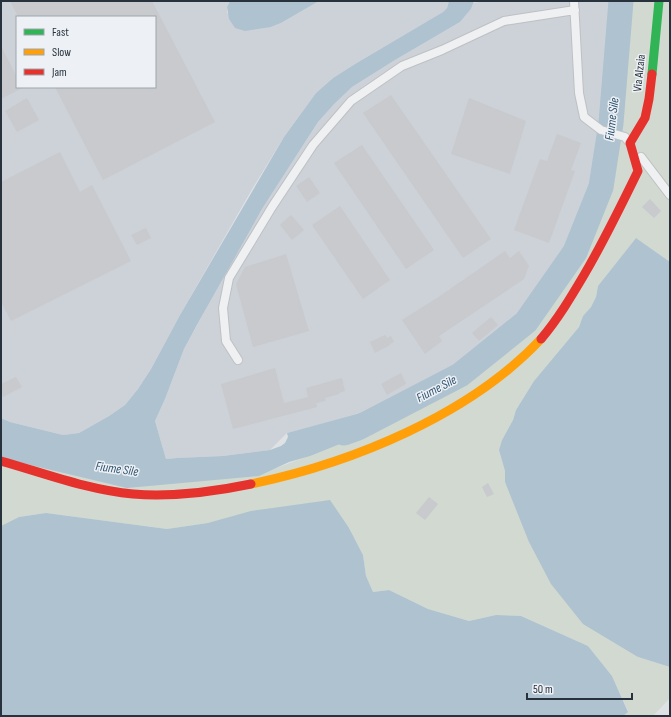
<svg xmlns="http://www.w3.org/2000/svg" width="671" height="717" font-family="'Sofia Sans Condensed',sans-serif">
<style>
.built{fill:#cdd2d8;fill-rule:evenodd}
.green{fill:#d1d9d0}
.water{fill:#aec2cf}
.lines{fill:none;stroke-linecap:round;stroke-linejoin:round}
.river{stroke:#aec2cf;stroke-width:25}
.building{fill:#c8cacd}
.lane-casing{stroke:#bec0c3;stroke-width:10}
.lane{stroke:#eff0f1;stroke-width:8}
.fast{stroke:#30b455;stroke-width:9}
.slow{stroke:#ff9f0a;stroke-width:9}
.jam{stroke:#e5322d;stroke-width:9}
.labels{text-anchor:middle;stroke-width:3;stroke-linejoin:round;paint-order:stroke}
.street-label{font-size:12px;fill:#27323d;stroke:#edf1f5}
.water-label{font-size:13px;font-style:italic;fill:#325570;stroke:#edf1f5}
</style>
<rect width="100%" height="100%" fill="#dfe2e5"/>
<path class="built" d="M1,1H230L227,7V13L271,27L281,23L319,1H449L447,8L443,12L355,64L333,78L316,93L284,137L251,191L180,315L151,369L138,389L125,405L109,416L79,433L63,435L10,422L1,418ZM17,17H155V87H17Z
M486,1H612L613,70L605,130L594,193L574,251L561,276L538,310L523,328L492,358L453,387L413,410L378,423L337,420L287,433L270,450L223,456L177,458L166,459L155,421L165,399L184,349L233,259L262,209L318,122L333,104L352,87L395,60L460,22L471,9L473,3Z"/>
<path class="green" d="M630,1H670V262L636,238L598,286L596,297L591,307L583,316L579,327L534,381L516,410L513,420L502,440L499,450L505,471V482L638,657L670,667V698L653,716H623L628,711L612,676L588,646L521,616L496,615L469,621L428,609L389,590L373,592L366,576L363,555L349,528L208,523L167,529L46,513L19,517L1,526V458L269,471L381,428L440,396L490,360L532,320L567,270L603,197L615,121Z"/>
<path class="water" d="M230,1H319L281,23L271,27L245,31L235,28L229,19L227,7Z
M449,1H474L471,9L460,22L395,60L352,87L334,104L318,122L262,209L198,323L184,349L165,399L155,421L166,459L177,458L223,456L270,450L281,446L285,443L288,437L287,433L372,410L380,428L310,456L289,462L259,476L127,488L1,458V418L10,422L63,435L79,433L109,416L125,405L138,389L151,369L180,315L284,137L316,93L333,78L355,64L443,12L447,8Z
M636,238L670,262V667L638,657L583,624L551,584L529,542L505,482V471L499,450L502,440L513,420L516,410L534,381L579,327L583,316L591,307L596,297L598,286Z
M330,500L349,528L363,555L366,576L373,592L389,590L428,609L469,621L496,615L521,616L588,646L612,676L628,712L623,716H1V526L19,517L46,513L167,529L208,523L251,511Z"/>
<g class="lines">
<path class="river" d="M344,433L358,428L460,375L526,322L575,252L601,187L611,123L621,1"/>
</g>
<path class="building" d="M10,1H152L215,122L103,180L55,87H155V17H18Z
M1,46L17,77V87H24L1,99Z
M391,95L491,239L463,258L363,113Z
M27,98L39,120L17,132L5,111Z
M469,98L526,121L510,174L451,154Z
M557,134L581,143L571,170L575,171L549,243L514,230L540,159L547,161Z
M362,145L434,250L406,269L334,163Z
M60,152L80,192L92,185L131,261L11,321L1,302V182Z
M309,177L320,193L307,202L296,186Z
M650,199L661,211L654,218L642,207Z
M340,206L390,280L363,299L312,225Z
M291,215L304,230L292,240L280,225Z
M146,228L151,238L137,245L131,235Z
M505,251L510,258L519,251L529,266L524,279L439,336L442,341L425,354L402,320L440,296Z
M286,254L309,331L253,347L236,284L245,267Z
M491,317L498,325L479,341L472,333Z
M385,335L387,338L391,336L394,342L390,344V345L375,353L370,342Z
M275,368L284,403L308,397L306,388L342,378L345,391L339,393V394L325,398L326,401L316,403L317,407L233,429L221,384Z
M401,373L406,384L387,395L381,384Z
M16,377L22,387L3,397L1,392V384Z
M488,483L494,494L487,497L482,487Z
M429,497L438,504L425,520L416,513Z"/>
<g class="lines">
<defs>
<path id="lane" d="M574,1L579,93L584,117L601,130L625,137L629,142
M641,157L670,195
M238,360L226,341L223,308L229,278L272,207L313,145L351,101L402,66L442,50L504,21L575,10"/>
</defs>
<use href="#lane" class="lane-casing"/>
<use href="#lane" class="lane"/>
<path class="fast" d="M652,74L659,1"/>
<path class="slow" d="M251,484C352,463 470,415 541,339"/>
<path class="jam" d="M541,339C558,319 571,297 584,275C604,241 621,206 638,171L630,143L645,118L649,99L652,74
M1,461C44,473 88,490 133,494C172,497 213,492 251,484"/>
</g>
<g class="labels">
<g class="street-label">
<text transform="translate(639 73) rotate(-84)" y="4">Via Alzaia</text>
</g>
<g class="water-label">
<text transform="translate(611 119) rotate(-83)" y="5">Fiume Sile</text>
<text transform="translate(436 388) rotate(-28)" y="5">Fiume Sile</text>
<text transform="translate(117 468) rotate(8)" y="5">Fiume Sile</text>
</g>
</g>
<rect width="671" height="717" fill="none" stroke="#27323d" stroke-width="4"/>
<rect x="16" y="16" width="140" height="72" fill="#edf1f5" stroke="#9ea5ab"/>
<rect x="24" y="29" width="20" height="6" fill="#30b455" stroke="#9ea5ab"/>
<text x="52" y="36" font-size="12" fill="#27323d">Fast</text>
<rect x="24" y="49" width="20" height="6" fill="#ff9f0a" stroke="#9ea5ab"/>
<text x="52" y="56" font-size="12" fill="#27323d">Slow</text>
<rect x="24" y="69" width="20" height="6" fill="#e5322d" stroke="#9ea5ab"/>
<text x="52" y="76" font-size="12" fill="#27323d">Jam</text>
<path d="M527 693v6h105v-6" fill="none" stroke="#27323d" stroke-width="2"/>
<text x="533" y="693" font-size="12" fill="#27323d" stroke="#edf1f5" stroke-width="3" paint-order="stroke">50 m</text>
</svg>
